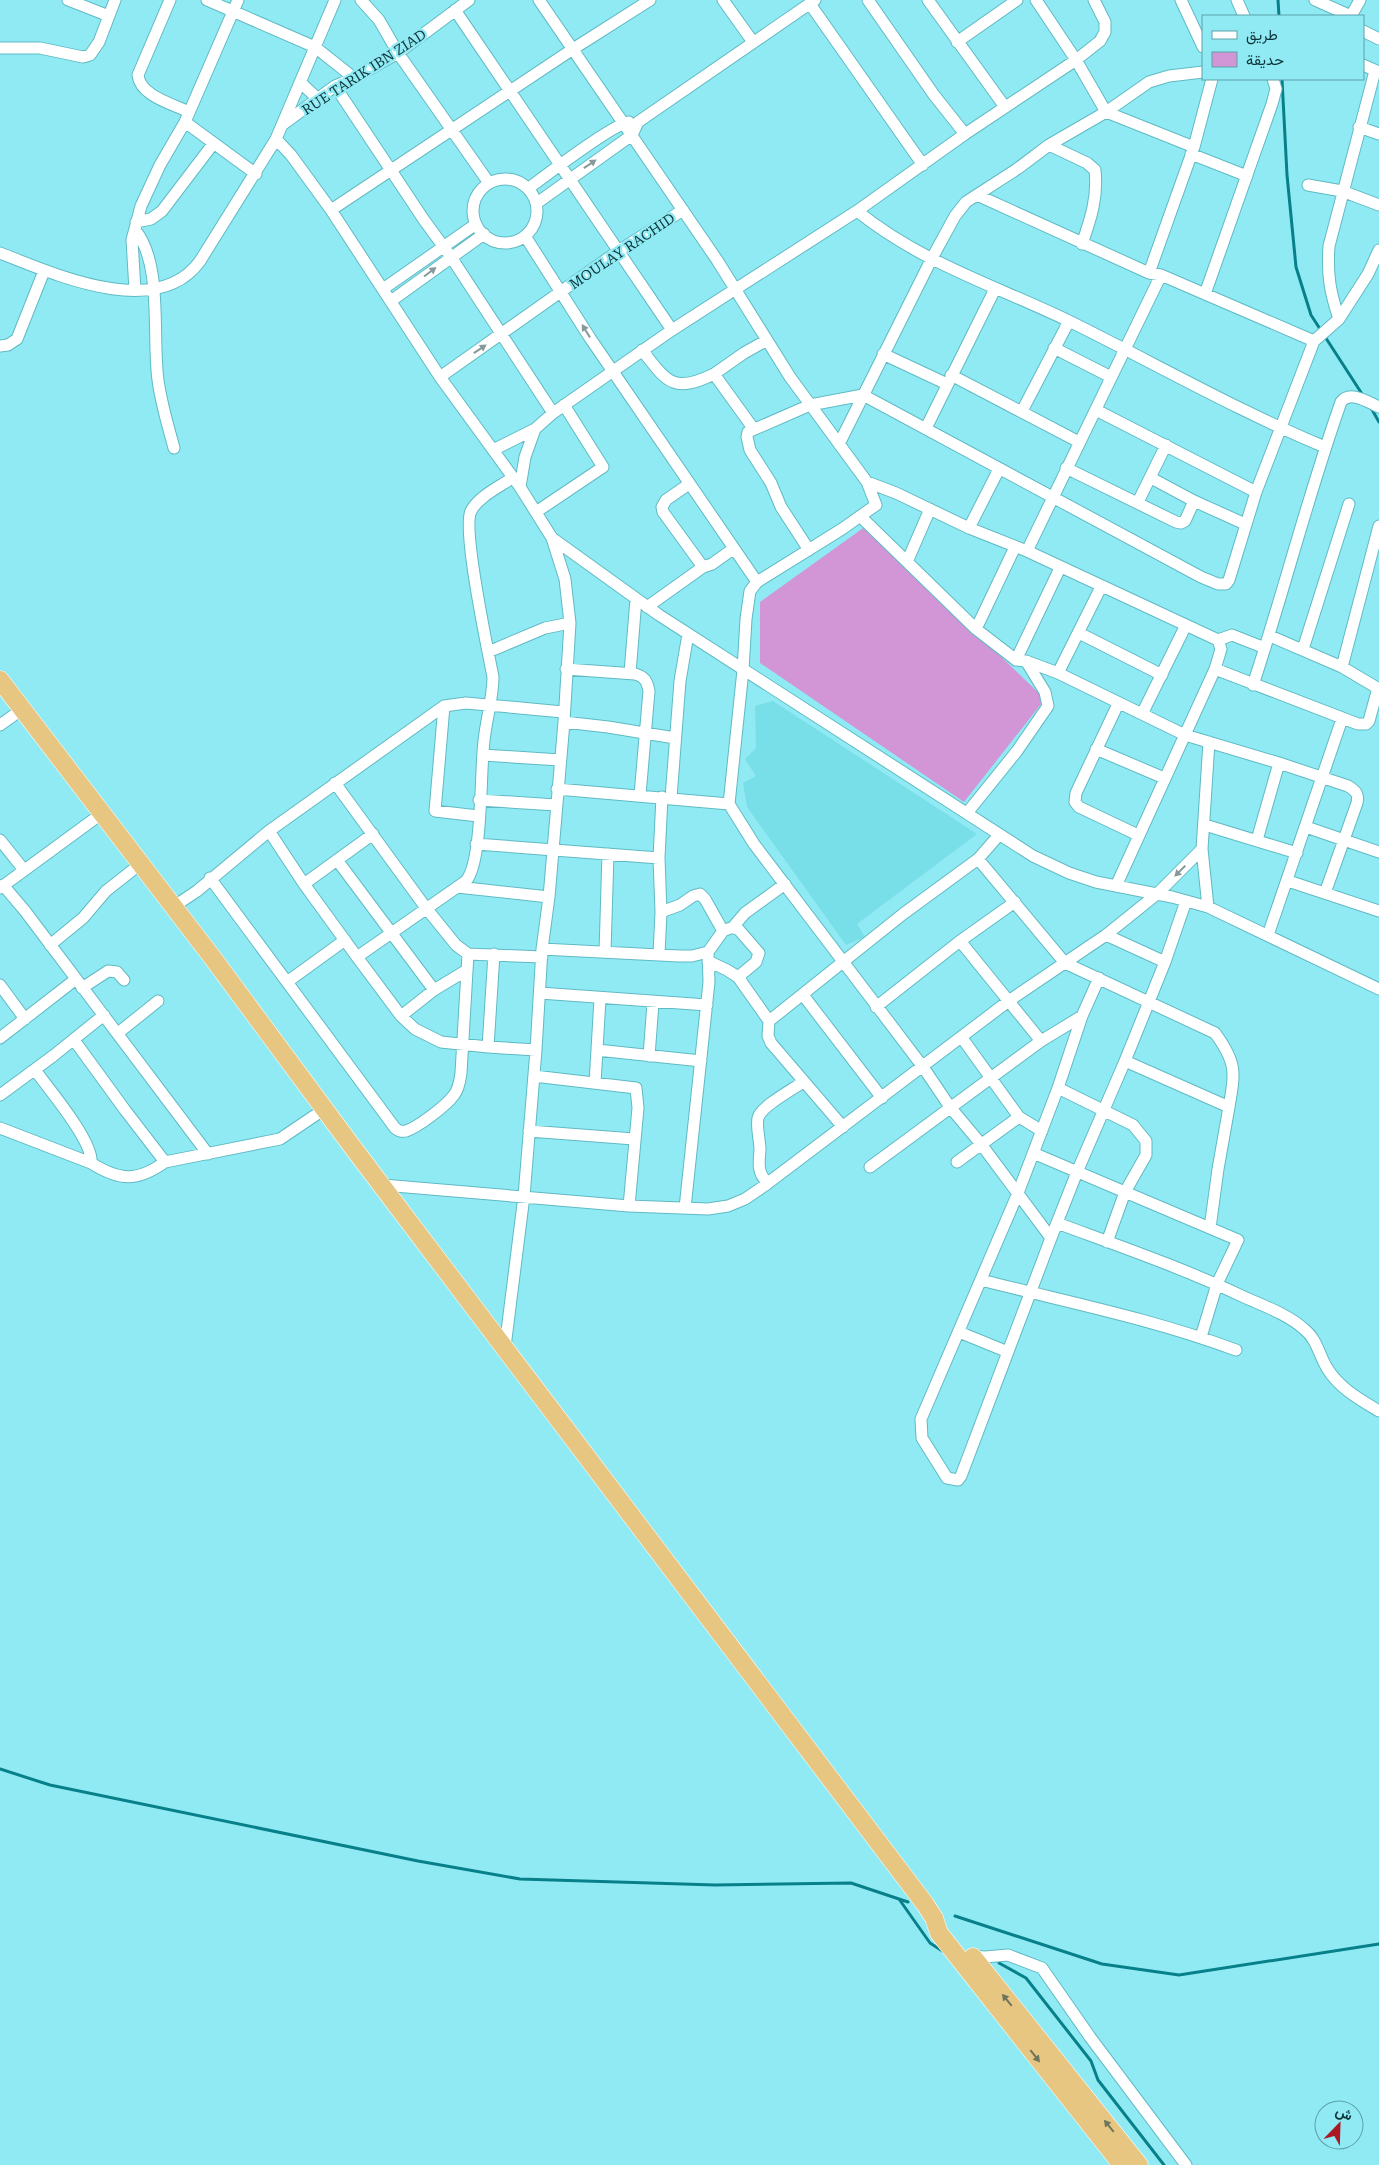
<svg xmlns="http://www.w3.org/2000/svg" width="1379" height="2165" font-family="'Roboto Serif',Vazirmatn,serif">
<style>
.built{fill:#78dee8}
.green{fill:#d296d6}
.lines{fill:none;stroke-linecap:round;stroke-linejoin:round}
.stream{stroke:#07808a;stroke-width:3}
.minor-casing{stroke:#60bac3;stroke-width:13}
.highway-casing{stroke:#fff;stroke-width:19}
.minor{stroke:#fff;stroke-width:11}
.highway{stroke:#e7c682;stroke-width:18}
.oneway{fill:#869a9c}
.oneway2{fill:#6f765a}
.labels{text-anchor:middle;stroke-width:4.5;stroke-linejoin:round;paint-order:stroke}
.street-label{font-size:14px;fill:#0d3539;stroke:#90eaf4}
</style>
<rect width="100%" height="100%" fill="#90eaf4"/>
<path class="built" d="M773,701L977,834L857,924L865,937L846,945L747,807L743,783L756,776L745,759L756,748L755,706Z"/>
<path class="green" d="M866,526L1045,699L964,802L760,663V602Z"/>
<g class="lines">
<path class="stream" d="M1278,0L1279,16
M1282,79L1287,175L1296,267L1311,315L1364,397
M1370,406L1379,422
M0,1769L50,1785L418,1861L520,1879L715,1885L851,1883L908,1902
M899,1899L930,1943L944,1952
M955,1916L1102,1964L1179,1975L1379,1944
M999,1963L1026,1978L1091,2061L1098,2080L1164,2165"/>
<defs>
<path id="minor" d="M68,0L109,16
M170,0L138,75C140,96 173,104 189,112
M207,0L315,47L354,78
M361,0L379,20L398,53L489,183
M539,0L717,260L790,377L867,482L876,505L842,529L757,582L750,591L746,619L743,670L729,804L754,844L923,1067L950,1107L981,1144L1051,1238
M723,0L753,42
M868,0L934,95L965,134
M928,0L1005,107
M1036,0L1076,60L1106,112L1194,147
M1181,0L1203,47
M1237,0L1244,16
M1315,0L1351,16
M810,4L923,165
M455,10L672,330
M1351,16L1360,0
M1363,31L1379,39
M957,42L1017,0
M0,48H40L83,57L90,55L99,42L115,0
M1363,65L1379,72
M300,82L318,99
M335,86L424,220L451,257L553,413
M185,122L256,174
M282,125L335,86L354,78L398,53L469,0
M1359,127L1379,134
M276,139L291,155L331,210L440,377L520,487L552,538L565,579L570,623L564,722L549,897L542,949L536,1050L524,1196L505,1347
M1049,145L1087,163L1095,170C1098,197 1091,218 1082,244
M1191,154L1247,176
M473 211a32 32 0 1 1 64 0a32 32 0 1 1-64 0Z
M1308,185L1342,191L1379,205
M529,188C545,176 613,124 629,122
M977,195L1149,273L1161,275L1314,341
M537,203L632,135L638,122L815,0
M331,210L573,49L650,0
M857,211C923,264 997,286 1071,322C1156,364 1238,411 1325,447
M136,222L151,219L162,211L213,144
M135,230C163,263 152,337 158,380C161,403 168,426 174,448
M525,236L590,338L757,582
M0,253C54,274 157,321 200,261L276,139L335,0
M1149,273L1194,147L1212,79
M383,289L476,224
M135,290L132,240L141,206L160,165L185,122L238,0
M1205,294L1272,104L1276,89L1273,79
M391,301L484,234
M1339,319C1330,292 1327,275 1329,246L1375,71
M0,346L8,345L17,339L44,271
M1054,348L1111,377
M642,350C667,382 673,394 714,374
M883,354L947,384
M951,375L1079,442
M440,377L617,252L683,210
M1096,410L1256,492
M1022,411L1069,321
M753,428L714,374L744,353L767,340
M926,428L995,289
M839,444L931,260L955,216L966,202L1017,169L1049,145L1106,112L1149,82L1169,76L1203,72
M493,450L535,429
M1066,468L1176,522L1181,523L1185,521L1194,501L1245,524
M1151,478L1194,501
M867,482L896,493L969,528L1027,551L1218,640L1221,649L1215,669L1116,886
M689,484L666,500L662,507L663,512L703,567L712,564L733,549
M520,487L525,457L535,429L553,413L672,330L857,211L965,134L1076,60L1100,41L1105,32V22L1094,0
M1138,502L1166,445
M536,512L603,467L564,405
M860,516L976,629L1016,660L1026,661L1058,673L1185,735L1279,763L1348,786C1356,791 1359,794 1357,803L1325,893
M969,528L999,469
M552,538L659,615L1033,856L1069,873L1096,882L1172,897L1208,907L1379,989
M809,550L781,507L771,483L750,450L747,437L748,432L810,405L863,395L1201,577L1218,584H1226L1229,580L1256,492L1314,341L1339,319L1368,274L1379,250
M1027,551L1161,275
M907,562L930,509
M647,607L703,567
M976,629L1015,547
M1079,633L1162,675
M1270,636L1342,667L1379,689
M1218,640L1232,635L1265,648
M1303,649L1349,504
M488,652L545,628L570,623
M1016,660L1060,568
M1342,667L1379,526
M566,669L635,674C645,677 647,681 649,691L640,795
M1215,669L1358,724H1366L1369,721L1378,688
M630,673L636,599
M1058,673L1101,587
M1253,685C1284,591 1308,495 1341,402C1350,390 1368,402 1379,407
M1118,704L1076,793L1075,802L1079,807L1138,835
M444,706L435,811L478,816
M1142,714L1186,625
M564,722L608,727L675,738
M0,725L21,710
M1096,749L1164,778
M483,755L560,760
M335,783L426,908L456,945L468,954L542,957
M557,789L729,804
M671,798L680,681L688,634
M479,800L556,805
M967,813L1017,751L1048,706L1045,692L1026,661
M1205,825L1297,853
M1306,827L1379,852
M269,831L304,884L357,957L401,1016L415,1029L441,1042L488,1047L536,1050
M0,840L24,870
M1257,840L1279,763
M476,844L659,858L661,912L680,905L693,896L700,894L705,899L723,931
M659,858L662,797
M978,859L1065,963L1215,1033C1237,1063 1235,1072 1229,1107
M337,860L434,990
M210,878L395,1128C399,1131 401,1132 406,1131C418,1127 446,1106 454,1095C459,1089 460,1080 461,1073L468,954
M1288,881L1379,911
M304,884L373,834
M3,885L25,911L208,1154
M457,887L549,897
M0,888L101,814
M173,907L197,891L269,831L444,706L466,703L563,712
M1208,907L1202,849L1209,742
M733,927L745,913L785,884
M1106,935L1165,962
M1268,935L1342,719
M960,941L1041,1041
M50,945L83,918L106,891L139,865
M542,949L679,956H692L708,952
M605,952L608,854
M659,954L661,912
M357,957L466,881C483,861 480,771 484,741C486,720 493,698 493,677C488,651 462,529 471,511C478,497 499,487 512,478
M708,961L727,970L738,977L769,1021
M1099,978L1082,1016L1058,1088L1018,1193L921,1419L922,1438L947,1478L958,1480L961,1476L1051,1238L1077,1172L1125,1061L1165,962L1186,901
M287,982L345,940
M0,985L25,1019
M82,988L108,971L117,972L124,980
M540,993L707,1005
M803,995L882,1098
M876,1007L960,941L1015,902
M401,1016L434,990L467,970
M118,1033L158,1001
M0,1038L76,979
M962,1038L1019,1117L1042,1131
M74,1040L125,1110L165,1162
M488,1047L494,954
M597,1050L701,1061
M649,1056L653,1003
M1125,1061L1229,1107L1218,1169L1210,1228
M534,1076L636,1088L638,1108L629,1206
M595,1083L600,999
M1058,1088L1133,1125L1146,1141V1155L1125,1192L1107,1242
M0,1095L53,1056L104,1015
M843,1127L771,1043L768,1036L769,1021L903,914L978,859L999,835
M0,1128L91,1163C94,1142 48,1088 35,1070
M529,1131L634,1139
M1033,1153L1238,1240L1217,1284L1201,1337
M957,1162L1019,1117
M91,1163C120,1181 137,1182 165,1162L280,1139L317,1114L322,1106
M870,1167L1041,1041L1082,1016
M767,1182C757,1173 759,1162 760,1150C760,1140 756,1128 758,1118C761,1106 792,1090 803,1082
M383,1185L629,1206L708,1209L728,1206L745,1199L764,1186L1010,1000L1106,935L1157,894L1202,849
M685,1208L709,982L708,952L723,931L733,927L739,930L759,953L756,962L738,977
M1057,1223C1119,1246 1183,1268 1244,1297C1264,1306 1287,1314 1304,1329C1317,1339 1319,1355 1327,1368C1339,1388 1359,1399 1379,1411
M981,1280C1067,1302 1153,1319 1236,1350
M959,1332L1008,1352
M972,1956L985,1957L1008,1955L1042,1968L1090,2037L1186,2165"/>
<path id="highway" d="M0,680L212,957L351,1145L925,1904L934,1918L939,1933L1122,2165
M973,1957L1139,2165"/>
</defs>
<use href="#minor" class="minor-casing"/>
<use href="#highway" class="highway-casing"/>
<use href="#minor" class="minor"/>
<use href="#highway" class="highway"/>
</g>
<defs><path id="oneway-solid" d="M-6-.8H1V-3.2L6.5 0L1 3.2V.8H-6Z" transform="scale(1.25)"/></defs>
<g class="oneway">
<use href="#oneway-solid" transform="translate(590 164) rotate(-34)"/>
<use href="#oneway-solid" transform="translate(430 272) rotate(-37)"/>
<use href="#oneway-solid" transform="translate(586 331) rotate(-122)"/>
<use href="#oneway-solid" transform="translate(480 349) rotate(-34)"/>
<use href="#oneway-solid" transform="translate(1180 871) rotate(135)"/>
</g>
<g class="oneway2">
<use href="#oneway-solid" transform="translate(1007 2000) rotate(-129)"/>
<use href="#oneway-solid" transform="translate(1035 2056) rotate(52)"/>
<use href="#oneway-solid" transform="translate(1109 2126) rotate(-129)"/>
</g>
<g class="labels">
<g class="street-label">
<text transform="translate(364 72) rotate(-33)" y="5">RUE TARIK IBN ZIAD</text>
<text transform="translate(622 251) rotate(-34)" y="5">MOULAY RACHID</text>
</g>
</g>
<rect x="1202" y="15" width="162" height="65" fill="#90eaf4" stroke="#5ca2a9"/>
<rect x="1212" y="31" width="25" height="8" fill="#ffffff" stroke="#5ca2a9"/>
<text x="1246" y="40" font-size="15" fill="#0d3539">طريق</text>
<rect x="1212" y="52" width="25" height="15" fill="#d296d6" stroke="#5ca2a9"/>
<text x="1246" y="65" font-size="15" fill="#0d3539">حديقة</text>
<g transform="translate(1339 2125) rotate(23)"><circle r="24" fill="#90eaf4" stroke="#5ca2a9"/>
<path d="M0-4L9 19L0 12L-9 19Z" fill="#ab1722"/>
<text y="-8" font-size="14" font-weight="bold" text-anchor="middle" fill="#0d3539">ش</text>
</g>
</svg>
